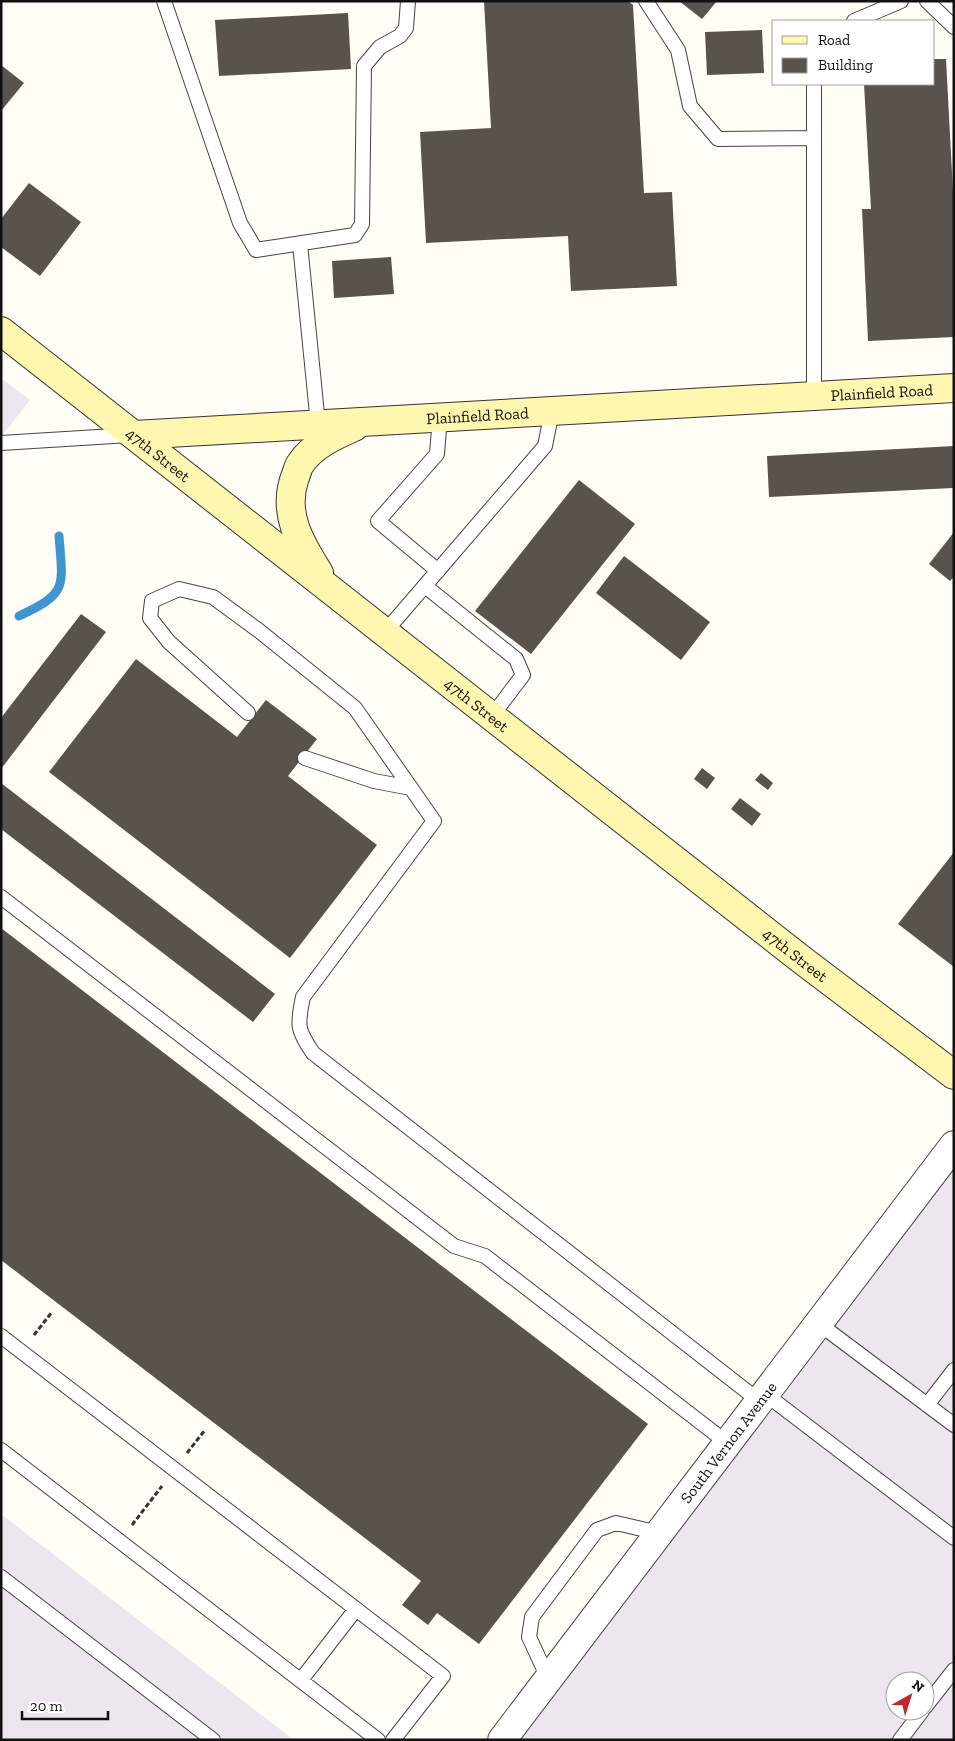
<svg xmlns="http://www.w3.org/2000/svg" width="955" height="1741" font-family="'Zilla Slab',serif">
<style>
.industrial{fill:#eee6ef;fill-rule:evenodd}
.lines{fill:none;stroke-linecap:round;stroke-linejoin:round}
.stream{stroke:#3f96cf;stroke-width:9}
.building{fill:#5a524d}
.lane-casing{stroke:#444;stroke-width:16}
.street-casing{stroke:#444;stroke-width:30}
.secondary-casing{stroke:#333;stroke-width:30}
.path{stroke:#333;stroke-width:3;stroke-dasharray:5 2.5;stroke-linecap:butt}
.lane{stroke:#fff;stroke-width:14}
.street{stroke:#fff;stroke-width:28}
.secondary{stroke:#fff6b0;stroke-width:28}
.labels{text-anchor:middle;stroke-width:5;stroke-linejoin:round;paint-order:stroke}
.street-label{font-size:16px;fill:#111;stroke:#fff}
</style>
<rect width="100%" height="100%" fill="#fffdf5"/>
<path class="industrial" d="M1,378L30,400L1,437Z
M954,1162V1740H517ZM895,1681H925V1711H895Z
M1,1514L294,1740H1Z"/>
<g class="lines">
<path class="stream" d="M19,616C68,593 63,588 59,536"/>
</g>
<path class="building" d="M484,1H628L633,5L644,193L672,192L677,286L571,291L568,236L426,243L420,132L491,128Z
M679,1H717L702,19Z
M348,13L351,69L219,76L215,20Z
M762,30L764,73L707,75L705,32Z
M934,59H946L954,211V337L868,341L862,209H871L864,84H934Z
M1,65L24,83L1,111Z
M29,183L81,222L40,276L1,247V219Z
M391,257L394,294L334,298L332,261Z
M954,446L953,488L769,497L767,456Z
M579,480L635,524L531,654L475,611Z
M954,532V577L950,581L929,564Z
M624,556L710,622L681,660L596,593Z
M81,614L106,632L1,769V718Z
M136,659L237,737L266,700L317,739L288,776L377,845L290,958L49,772Z
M702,768L715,778L707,789L694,779Z
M761,773L773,783L768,790L755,780Z
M1,783L275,994L253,1022L1,829Z
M740,798L761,814L752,826L731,809Z
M954,852V967L898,924Z
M1,928L648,1424L479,1644L437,1613L428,1625L402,1605L421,1581L1,1260Z"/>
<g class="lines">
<defs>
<path id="lane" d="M164,1L240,223L256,250L355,235L362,224L364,66L380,47L400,36L406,28L408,1
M646,1L678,50L690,106L718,139L814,138
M927,1L954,27
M854,21L901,1
M814,84V396
M300,244L318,424
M1,443L130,435
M438,571L378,521L437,454L440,417
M425,586L516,659L523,675L492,716
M385,632L545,446L552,411
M248,713L169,642L150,618L152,601L179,589L213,597L258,630L355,708L434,821L303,997C297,1025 297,1030 313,1053L758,1400
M305,758L374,781L411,788
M1,897L454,1246L485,1256L726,1442
M818,1323L954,1425
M1,1336L443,1676L393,1740
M764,1393L954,1538
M927,1405L954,1370
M1,1450L378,1740
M1,1577L213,1740
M548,1678L529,1637L532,1617L597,1530L616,1523L659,1533
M301,1680L356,1609
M925,1707L954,1670
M900,1740L922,1711"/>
<g id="street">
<path id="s1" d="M502,1740L954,1145"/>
</g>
<g id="secondary">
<path id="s2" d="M1,331L802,960L954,1075"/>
<path id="s3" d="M134,435L954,388"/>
<path d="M319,573C300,543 282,513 295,477C297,473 298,466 301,463C313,445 336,435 354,427"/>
</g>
</defs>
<use href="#lane" class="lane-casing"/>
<use href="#street" class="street-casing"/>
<use href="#secondary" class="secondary-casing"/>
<path class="path" d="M34,1335L52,1312
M187,1453L205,1430
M132,1525L162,1486"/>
<use href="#lane" class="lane"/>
<use href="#street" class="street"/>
<use href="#secondary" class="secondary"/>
</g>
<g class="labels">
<g class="street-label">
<text dy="6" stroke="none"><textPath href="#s3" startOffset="749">Plainfield Road</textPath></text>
<text dy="6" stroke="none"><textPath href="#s3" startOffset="344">Plainfield Road</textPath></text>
<text dy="6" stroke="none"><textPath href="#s2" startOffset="200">47th Street</textPath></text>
<text dy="6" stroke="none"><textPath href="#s2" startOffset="605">47th Street</textPath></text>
<text dy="6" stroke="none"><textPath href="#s2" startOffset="1010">47th Street</textPath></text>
<text dy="6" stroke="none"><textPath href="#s1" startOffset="374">South Vernon Avenue</textPath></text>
</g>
</g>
<rect width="955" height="1741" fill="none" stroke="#111111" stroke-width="5"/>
<rect x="772" y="20" width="162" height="65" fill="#ffffff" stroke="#a0a0a0"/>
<rect x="782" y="36" width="25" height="8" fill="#fff6b0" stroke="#a0a0a0"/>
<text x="818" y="45" font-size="15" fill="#111111">Road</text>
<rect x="782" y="58" width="25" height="15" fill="#5a524d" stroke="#a0a0a0"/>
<text x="818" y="70" font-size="15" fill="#111111">Building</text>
<g transform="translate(910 1696) rotate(39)"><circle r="24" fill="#ffffff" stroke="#a0a0a0"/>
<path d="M0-4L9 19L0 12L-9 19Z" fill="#c4262e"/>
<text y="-8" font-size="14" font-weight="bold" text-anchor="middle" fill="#111111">N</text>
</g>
<path d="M22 1711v8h86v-8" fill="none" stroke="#111111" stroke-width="2.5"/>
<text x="30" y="1711" font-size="15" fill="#111111" stroke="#ffffff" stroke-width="4" paint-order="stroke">20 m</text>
</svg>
